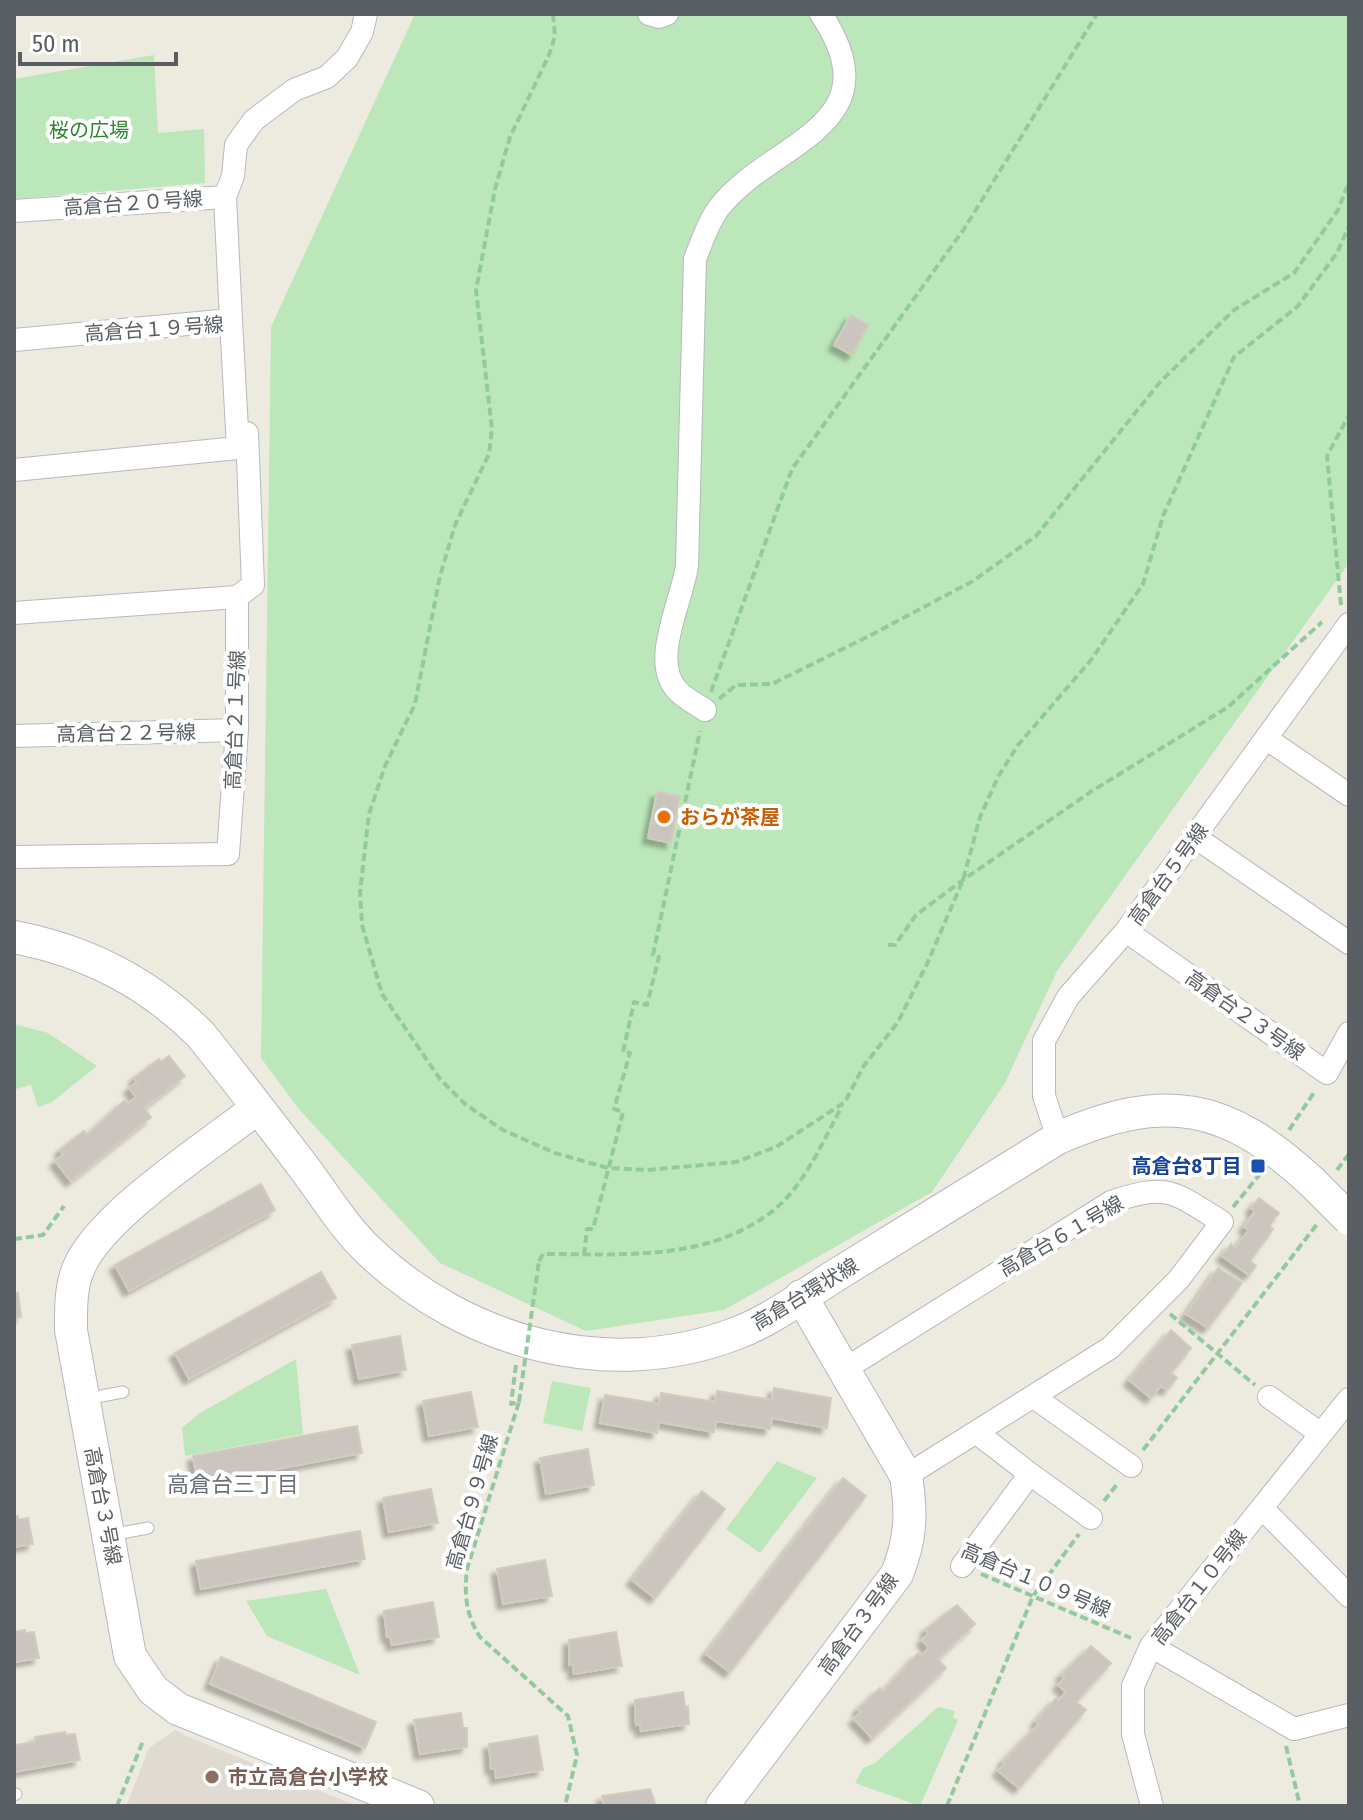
<svg xmlns="http://www.w3.org/2000/svg" width="1363" height="1820" font-family="'Fira Sans Condensed','Noto Sans JP',sans-serif">
<style>
.education{fill:#e0dbd1}
.green{fill:#bce7ba}
.building{fill:#cac6bf;stroke:#d2cbbe;stroke-width:2;filter:url(#shadow)}
.lines{fill:none;stroke-linecap:round;stroke-linejoin:round}
.lane-casing{stroke:#b6b9be;stroke-width:13}
.street-casing{stroke:#b6b9be;stroke-width:24}
.secondary-casing{stroke:#b4b8be;stroke-width:34}
.path{stroke:#93c99f;stroke-width:4;stroke-dasharray:8 4;stroke-linecap:butt}
.lane{stroke:#fff;stroke-width:11}
.street{stroke:#fff;stroke-width:22}
.secondary{stroke:#fff;stroke-width:32}
.secondary-bridge-casing{stroke:#b4b8be;stroke-width:34;stroke-linecap:butt}
.path-bridge{stroke:#93c99f;stroke-width:4;stroke-dasharray:8 4;stroke-linecap:butt}
.secondary-bridge{stroke:#fff;stroke-width:32}
.food-dot{fill:#e8710a;stroke:#fff;stroke-width:3}
.transit-dot{fill:#1a4fb4;stroke:#fff;stroke-width:3}
.education-dot{fill:#8d6e63;stroke:#fff;stroke-width:3}
.labels{text-anchor:middle;stroke-width:8;stroke-linejoin:round;paint-order:stroke}
.park-label{font-size:20px;fill:#2e852e;stroke:#fff}
.street-label{font-size:20px;fill:#595e62;stroke:#fff}
.food-label{font-size:20px;font-weight:bold;fill:#c56008;stroke:#fff;text-anchor:start}
.transit-label{font-size:20px;font-weight:bold;fill:#164399;stroke:#fff;text-anchor:end}
.education-label{font-size:20px;font-weight:bold;fill:#785e54;stroke:#fff;text-anchor:start}
.neighbourhood-label{font-size:22px;fill:#6a7074;stroke:#fff}
</style>
<defs>
<filter id="shadow"><feDropShadow dx="-5.5" dy="5.5" stdDeviation="2" flood-color="#0004"/></filter>
</defs>
<rect width="100%" height="100%" fill="#edeae0"/>
<path class="education" d="M175,1730L187,1736L357,1806H126L149,1748Z"/>
<path class="green" d="M415,14H1349V563L1057,971L1005,1083L932,1192L724,1310L586,1331L440,1263L298,1108L261,1058L271,327Z
M154,55L158,133L204,129L205,183L14,199V79Z
M14,1024L48,1033L97,1066L52,1102L38,1107L31,1085L16,1089Z
M296,1359L303,1434L185,1456L182,1428L200,1413Z
M552,1381L591,1388L582,1431L543,1423Z
M777,1461L817,1478L760,1553L726,1529Z
M326,1589L360,1675L267,1636L246,1601Z
M938,1707L955,1711L953,1717L958,1720L920,1806L855,1783L863,1768L875,1763Z"/>
<path class="building" d="M851,315L868,325L852,355L834,345Z
M657,792L680,796L671,843L648,838Z
M169,1056L185,1076L144,1108L151,1117L71,1181L55,1161L63,1155L60,1150L84,1131L87,1135L124,1101L127,1104L136,1097L129,1088L137,1082L134,1078L159,1059L161,1062Z
M261,1184L275,1210L129,1291L115,1265Z
M1259,1198L1279,1213L1269,1226L1273,1229L1250,1261L1256,1266L1249,1275L1222,1256L1231,1244L1235,1248L1249,1230L1244,1227L1255,1211L1251,1208Z
M1218,1268L1242,1283L1208,1328L1186,1314Z
M321,1272L336,1298L189,1379L175,1353Z
M14,1293H18L21,1317L14,1318Z
M1171,1330L1191,1348L1171,1373L1177,1378L1167,1390L1161,1386L1151,1398L1129,1380Z
M400,1336L406,1370L359,1379L352,1345Z
M774,1388L831,1398L827,1428L772,1418L770,1429L716,1421L714,1432L659,1422L657,1433L600,1423L605,1395L659,1404L661,1393L715,1402L717,1391L772,1400Z
M471,1392L478,1427L429,1436L423,1401Z
M357,1426L362,1453L198,1484L193,1456Z
M588,1449L594,1485L546,1494L540,1458Z
M843,1478L866,1496L730,1672L706,1654Z
M431,1489L438,1523L389,1532L383,1498Z
M702,1491L725,1509L655,1598L632,1580Z
M18,1516V1520L28,1518L33,1544L14,1547V1517Z
M360,1531L365,1559L201,1589L196,1561Z
M545,1560L552,1596L503,1604L497,1569Z
M433,1602L439,1637L392,1645L390,1636L387,1637L384,1611Z
M957,1605L975,1624L938,1659L946,1668L872,1738L854,1719L861,1712L858,1709L880,1688L883,1692L918,1653L921,1656L929,1648L922,1640L929,1633L925,1630Z
M25,1630V1633L34,1632L39,1658L14,1662V1632Z
M616,1632L622,1666L574,1674L573,1664L569,1665V1640Z
M1091,1646L1111,1663L1076,1702L1086,1710L1019,1788L998,1771L1005,1763L1003,1761L1039,1724L1036,1721L1056,1698L1059,1700L1066,1692L1058,1685L1065,1677L1061,1675Z
M221,1657L376,1722L365,1748L210,1684Z
M683,1692L685,1707L688,1706L689,1724L641,1731L640,1724L636,1725L635,1700Z
M461,1713L463,1728H467V1747L420,1754L414,1720Z
M65,1732L66,1735L75,1734L80,1760L14,1772V1741L16,1745L35,1742V1737Z
M537,1736L543,1770L496,1778L495,1768L491,1769L489,1744Z
M650,1789L656,1806H604L602,1796Z"/>
<g class="lines">
<defs>
<path id="lane" d="M85,1399L123,1392
M110,1535L148,1528
M14,1795L16,1794"/>
<path id="street" d="M649,14L659,17L667,14
M225,197L233,176L236,145L254,120L294,90L327,77L347,58L362,32L366,14
M14,211L225,197L231,320
M14,340L231,320L238,448L14,470
M237,597L253,585L247,433
M14,613L237,597V730L228,854L14,857
M705,710C696,704 686,699 679,692C648,664 683,600 687,565L695,259C702,242 707,224 718,209C769,141 897,128 821,14
M14,736L237,730
M1267,739L1349,795
M1195,837L1349,943
M1126,931L1327,1073L1349,1033
M1058,1138L1044,1096V1041L1068,997L1126,931L1349,624
M845,1369L1111,1202C1168,1183 1172,1191 1222,1222L1179,1279L1110,1348L906,1476
M1269,1397L1321,1434
M1035,1398L1131,1466
M1030,1474L1091,1518
M1262,1508L1349,1596
M962,1566L1030,1474L977,1433
M1151,1646L1294,1729L1349,1715
M1152,1806L1133,1734V1686L1151,1646L1349,1399"/>
<path id="secondary" d="M14,937C87,951 148,982 201,1035C236,1079 271,1124 305,1169C325,1196 344,1227 368,1250C465,1343 609,1383 737,1333C774,1319 808,1292 841,1272C913,1227 986,1183 1058,1138C1165,1091 1227,1103 1312,1182
M257,1108C209,1146 107,1211 81,1263C70,1284 71,1308 71,1330L130,1656L153,1690L178,1709L418,1806
M722,1806L897,1574C911,1539 912,1514 906,1476L801,1296"/>
</defs>
<use href="#lane" class="lane-casing"/>
<use href="#street" class="street-casing"/>
<use href="#secondary" class="secondary-casing"/>
<path class="path" d="M553,14L555,36L549,55L510,137L495,189L476,290L492,429L489,454L455,525L440,576L415,704L385,766L369,814L360,892L362,925L382,994L440,1079L465,1104L503,1130L555,1153L608,1168L647,1170L736,1162L776,1147L845,1102L863,1067L898,1022L927,964L963,880L980,817L998,777L1018,745L1091,660L1143,584L1163,516L1234,357L1298,306L1337,253L1349,226
M1341,605L1327,456L1349,415
M711,692L792,469L964,229L1097,14
M719,699L736,685L772,684L871,635L973,581L1036,536L1161,381L1234,310L1294,273L1338,210L1349,182
M888,945H895L916,915L963,880L1092,791L1228,707L1322,622
M1289,1130L1315,1091
M1337,1170L1349,1154
M1233,1207L1260,1174
M14,1239L43,1235L64,1206
M584,1255L587,1229H593L623,1112L614,1109L630,1053L623,1052L634,1002L647,1005L659,957L653,955L700,731
M539,1261L543,1254C620,1254 704,1262 770,1213C803,1189 823,1141 842,1106
M1170,1314L1255,1385
M516,1365L511,1404L519,1402L467,1569C464,1595 466,1615 480,1637L568,1716L577,1755L565,1806
M1143,1450L1318,1223
M1104,1501L1118,1483
M981,1574L1131,1638
M1286,1746L1300,1806
M117,1806L143,1741
M947,1806L1033,1596L1079,1534"/>
<use href="#lane" class="lane"/>
<use href="#street" class="street"/>
<use href="#secondary" class="secondary"/>
<defs>
<path id="secondary-bridge" d="M1312,1182L1349,1219"/>
</defs>
<use href="#secondary-bridge" class="secondary-bridge-casing"/>
<path class="path-bridge" d="M519,1402L539,1261"/>
<use href="#secondary-bridge" class="secondary-bridge"/>
</g>
<circle class="food-dot" cx="664" cy="817" r="8"/>
<rect class="transit-dot" x="1250" y="1158" width="16" height="16" rx="4"/>
<circle class="education-dot" cx="212" cy="1777" r="8"/>
<g class="labels">
<g class="park-label">
<text x="89" y="137">桜の広場</text>
</g>
<g class="street-label">
<text transform="translate(133 203) rotate(-4)" y="7">高倉台２０号線</text>
<text transform="translate(154 329) rotate(-4)" y="7">高倉台１９号線</text>
<text transform="translate(235 720) rotate(-88)" y="7">高倉台２１号線</text>
<text transform="translate(126 733) rotate(-1)" y="7">高倉台２２号線</text>
<text transform="translate(1168 874) rotate(-54)" y="7">高倉台５号線</text>
<text transform="translate(1245 1015) rotate(35)" y="7">高倉台２３号線</text>
<text transform="translate(1061 1236) rotate(-30)" y="7">高倉台６１号線</text>
<text transform="translate(805 1294) rotate(-31)" y="7">高倉台環状線</text>
<text transform="translate(472 1502) rotate(-74)" y="7">高倉台９９号線</text>
<text transform="translate(103 1506) rotate(79)" y="7">高倉台３号線</text>
<text transform="translate(1036 1580) rotate(23)" y="7">高倉台１０９号線</text>
<text transform="translate(1199 1587) rotate(-52)" y="7">高倉台１０号線</text>
<text transform="translate(858 1624) rotate(-54)" y="7">高倉台３号線</text>
</g>
<g class="food-label">
<text x="680" y="824">おらが茶屋</text>
</g>
<g class="transit-label">
<text x="1242" y="1173">高倉台8丁目</text>
</g>
<g class="education-label">
<text x="228" y="1784">市立高倉台小学校</text>
</g>
<g class="neighbourhood-label">
<text x="233" y="1492">高倉台三丁目</text>
</g>
</g>
<rect width="1363" height="1820" fill="none" stroke="#595e62" stroke-width="32"/>
<path d="M20 52v12h156v-12" fill="none" stroke="#595e62" stroke-width="4"/>
<text x="32" y="52" font-size="24" fill="#595e62" stroke="#ffffff" stroke-width="6" paint-order="stroke">50 m</text>
</svg>
